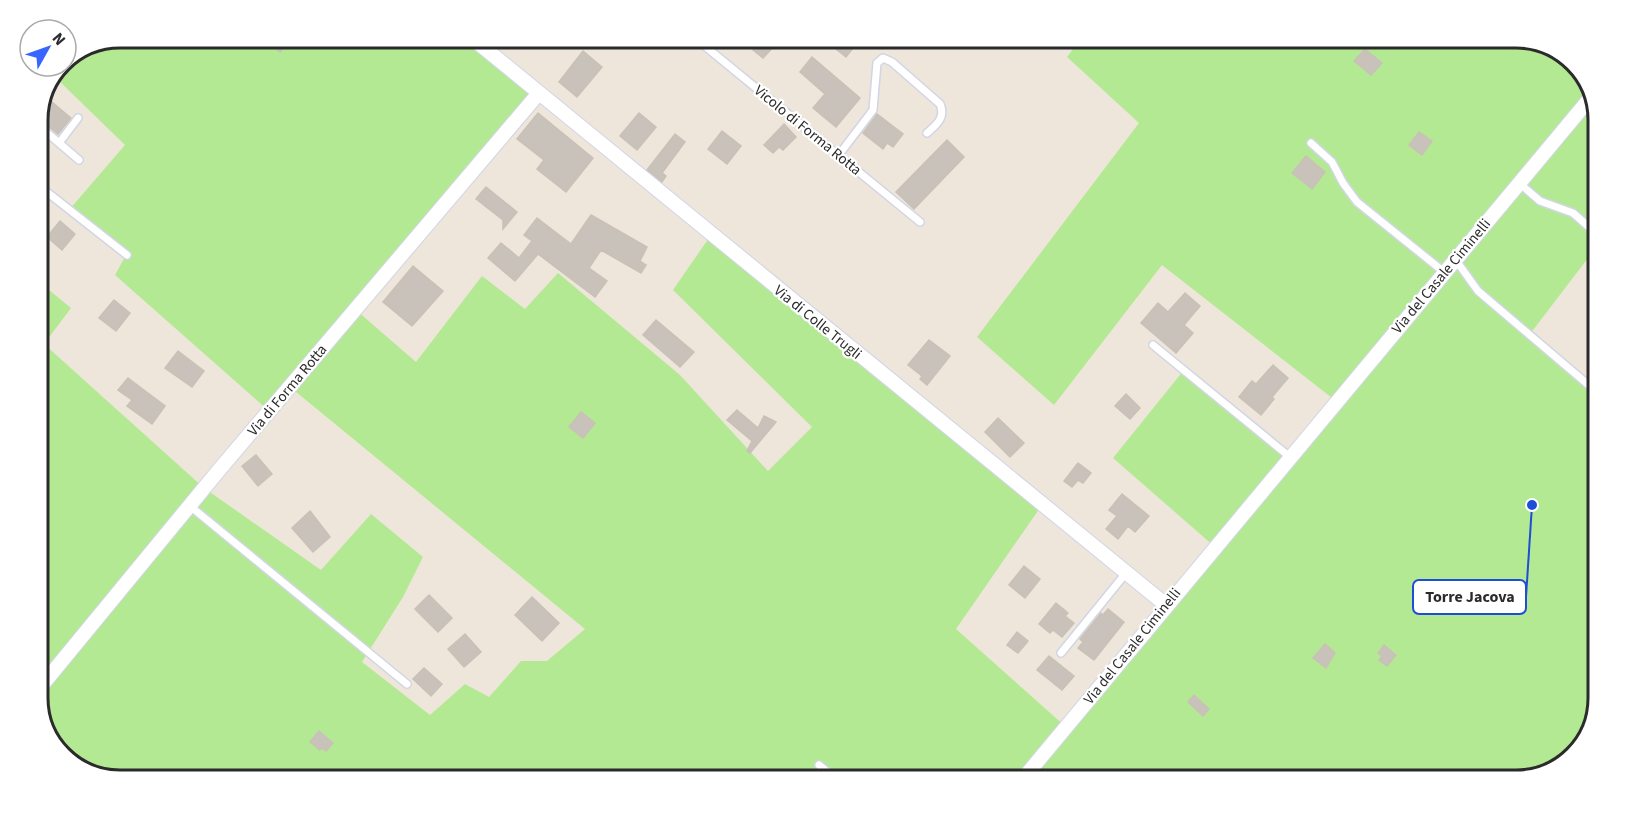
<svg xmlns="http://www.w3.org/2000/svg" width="1636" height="818" font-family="'Source Sans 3',sans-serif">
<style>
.green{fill:#b4e993}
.building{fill:#c9c2bb;stroke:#c9c1b5;stroke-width:1.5}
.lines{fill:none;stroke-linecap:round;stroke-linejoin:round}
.lane-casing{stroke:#d1d5e5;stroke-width:10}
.street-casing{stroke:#d1d5e5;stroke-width:16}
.lane{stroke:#fff;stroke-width:7}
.street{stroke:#fff;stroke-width:14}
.labels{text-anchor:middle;stroke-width:4.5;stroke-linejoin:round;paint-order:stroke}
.street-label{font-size:15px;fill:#2b2b2b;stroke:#fff}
.rim{fill:none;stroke:#2b2b2b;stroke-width:3}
.leader{fill:none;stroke:#1d4ed8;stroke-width:2}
.callout-dot{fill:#1d4ed8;stroke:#fff;stroke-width:2}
.callout{fill:#fff;stroke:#1d4ed8;stroke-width:2}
.callout-label{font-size:16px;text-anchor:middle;font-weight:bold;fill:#2b2b2b}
</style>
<rect width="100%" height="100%" fill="#eee5db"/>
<path class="green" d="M120,38H472L539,93L356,310L416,362L482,276L525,309L558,273L680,375L768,471L812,427L673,290L711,235L1042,505L956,629L1066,727L1215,547L1113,458L1184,370L1290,457L1336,401L1162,265L1054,405L977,337L1139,123L1067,57L1081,38H1516L1552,46L1585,75L1598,115V245L1530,334L1598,393V698L1587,719L1592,725L1590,734L1561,767L1516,780H120L84,772L52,744L38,704V281L71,308L44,344L204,488L321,570L371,514L423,557L403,597L362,662L430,715L465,684L489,697L521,661H547L585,629L290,387L269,411L115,275L126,255L69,210L125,145L55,77L60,66H66V60Z"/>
<path class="building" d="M262,38H291L280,52Z
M764,38H771L777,43L763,58L753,50Z
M838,38H861L846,57L831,45Z
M1365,49L1382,63L1371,75L1354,61Z
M583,51L602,67L577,97L559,82Z
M812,57L860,98L836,127L813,108L825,94L800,72Z
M46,97L71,118L58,134L38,118Z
M538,113L593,158L566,192L537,169L544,160L517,139Z
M639,113L656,127L637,150L620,136Z
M877,114L903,134L893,147L887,143L883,149L863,133Z
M784,124L796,137L783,150L779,147L773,153L764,145Z
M722,131L741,146L727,164L708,149Z
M1419,132L1432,141L1422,155L1409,145Z
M675,134L685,142L662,173L666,176L662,182L647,170Z
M947,140L964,157L914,209L896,192Z
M1306,156L1325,172L1312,189L1292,173Z
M486,187L517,212L503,229V220L476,199Z
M591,215L647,247L640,261L646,265L641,273L601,250L589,268L607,281L595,297L538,254L515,281L488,258L501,243L519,258L532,241L524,235L537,218L571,244Z
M60,221L75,234L62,250L47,237Z
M413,266L443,291L412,326L383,302Z
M1185,293L1200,306L1184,325L1193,333L1176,353L1141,323L1158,303L1168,312Z
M114,300L130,313L116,331L99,318Z
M656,320L694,352L680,367L643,335Z
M929,340L950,356L927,385L920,379L922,376L908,365Z
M178,351L204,371L192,387L165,368Z
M1273,365L1288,378L1272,397L1274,399L1261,415L1239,397L1252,381L1256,384Z
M128,378L165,406L152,424L127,406L132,400L118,390Z
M1126,394L1140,408L1130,419L1115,406Z
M737,410L758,428L764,416L776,422L750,453L747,451L752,441L727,420Z
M581,412L595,423L583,438L569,427Z
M998,418L1024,443L1010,457L985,432Z
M256,455L272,474L258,486L242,466Z
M1078,463L1091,473L1083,483L1078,480L1072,487L1064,481Z
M1122,494L1149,516L1135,532L1128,526L1118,539L1106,529L1117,516L1109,510Z
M310,511L330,537L313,552L292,528Z
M1024,566L1040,579L1025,598L1009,585Z
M429,595L452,618L438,632L415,609Z
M532,597L559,623L542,641L515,615Z
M1056,603L1068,613L1065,616L1074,623L1062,637L1053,630L1050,633L1039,624Z
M1108,609L1124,622L1094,660L1078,648L1083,642L1080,639L1101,613L1103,615Z
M1017,632L1028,641L1018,653L1007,645Z
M465,634L481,652L464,667L448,649Z
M1325,644L1335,653L1326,668L1313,658Z
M1384,645L1396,655L1387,666L1379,660L1382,656L1378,653Z
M1049,656L1074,676L1062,690L1037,670Z
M424,668L442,684L431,696L413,679Z
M1194,695L1209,709L1203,716L1188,702Z
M319,731L333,743L326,751L322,748L320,750L310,742Z"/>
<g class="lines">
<defs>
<path id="lane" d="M695,38L920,222
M38,125L79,160
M59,143L78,118
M1311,143L1332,162L1343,183L1357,202L1444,272
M838,156L873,110L877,63L883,58L892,62L940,104C946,118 936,125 927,133
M1519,183L1540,201L1573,213L1598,235
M38,185L127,255
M1455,259L1478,291L1598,393
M1153,345L1290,457
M190,506L407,684
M1061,653L1126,573
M819,765L837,780"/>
<path id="street" d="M472,38L1166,605
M38,690L219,470L539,93
M1022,780L1592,96"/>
</defs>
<use href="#lane" class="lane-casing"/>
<use href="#street" class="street-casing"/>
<use href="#lane" class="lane"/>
<use href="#street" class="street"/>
</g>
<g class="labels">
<g class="street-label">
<text transform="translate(808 130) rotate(39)" y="5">Vicolo di Forma Rotta</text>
<text transform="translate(1441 276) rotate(-50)" y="5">Via del Casale Ciminelli</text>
<text transform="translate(818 322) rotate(39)" y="5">Via di Colle Trugli</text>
<text transform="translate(287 390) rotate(-50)" y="5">Via di Forma Rotta</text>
<text transform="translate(1132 646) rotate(-51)" y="5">Via del Casale Ciminelli</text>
</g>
</g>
<path d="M0 0H1636V818H0ZM120 48H1516A72 72 0 0 1 1588 120V698A72 72 0 0 1 1516 770H120A72 72 0 0 1 48 698V120A72 72 0 0 1 120 48Z" fill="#fff" fill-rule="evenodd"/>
<path class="rim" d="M120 48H1516A72 72 0 0 1 1588 120V698A72 72 0 0 1 1516 770H120A72 72 0 0 1 48 698V120A72 72 0 0 1 120 48Z"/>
<path class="leader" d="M1532 505L1526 597"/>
<circle class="callout-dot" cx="1532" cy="505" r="6"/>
<rect class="callout" x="1413" y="580" width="113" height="34" rx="6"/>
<g class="callout-label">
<text x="1470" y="602">Torre Jacova</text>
</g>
<g transform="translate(48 48) rotate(50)"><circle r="28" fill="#ffffff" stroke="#aaaaaa" stroke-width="1.5"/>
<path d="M0-4.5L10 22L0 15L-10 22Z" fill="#3765ff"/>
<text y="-9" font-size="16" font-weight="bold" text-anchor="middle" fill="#2b2b2b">N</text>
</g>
</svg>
